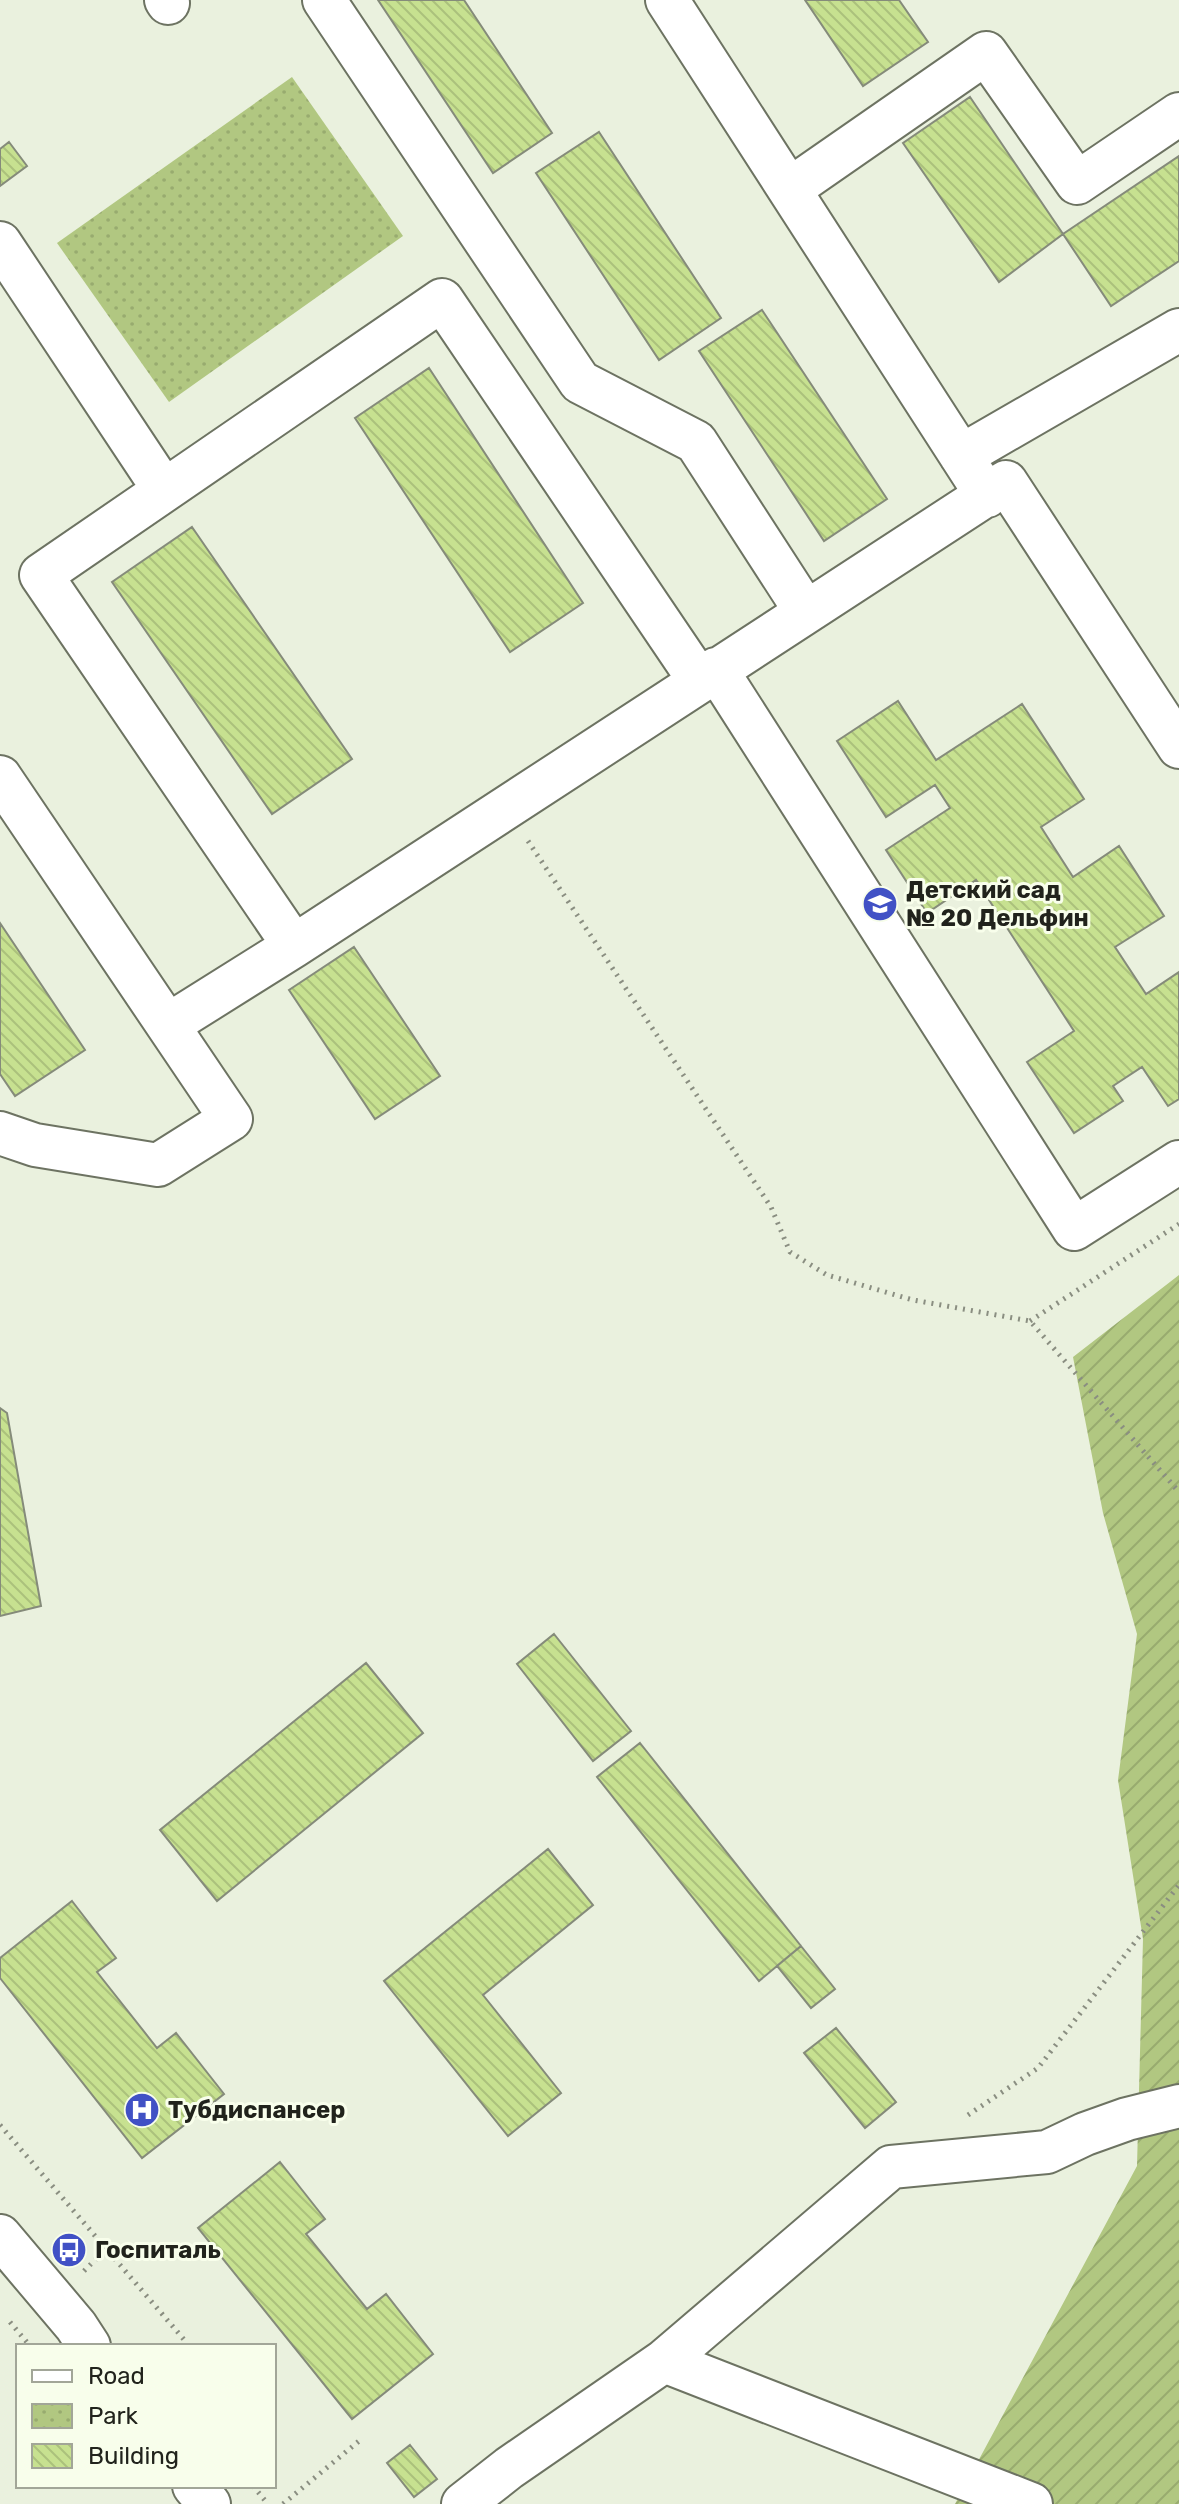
<svg xmlns="http://www.w3.org/2000/svg" width="1179" height="2504" font-family="Rubik,sans-serif">
<style>
.park{fill:url(#park-dots)}
.garden{fill:url(#garden-furrows)}
.building{fill:url(#building-back-hatch);stroke:#858b7a;stroke-width:2}
.lines{fill:none;stroke-linecap:round;stroke-linejoin:round}
.minor-casing{stroke:#6d7362;stroke-width:46}
.path{stroke:#8a8e81;stroke-width:5;stroke-dasharray:2 6;stroke-linecap:butt}
.minor{stroke:#fff;stroke-width:42}
.labels{text-anchor:middle;stroke-width:6;stroke-linejoin:round;paint-order:stroke}
.poi-label{font-size:24px;font-weight:bold;fill:#21231c;stroke:#f8feeb;text-anchor:start}
</style>
<defs>
<pattern id="park-dots" width="8" height="8" patternUnits="userSpaceOnUse" patternTransform="scale(2)"><rect width="8" height="8" fill="#b1c781"/><path d="M2 2h.1M6 6h.1" fill="none" stroke="#98ab6f" stroke-width="1.8" stroke-linecap="round"/></pattern>
<pattern id="garden-furrows" width="10" height="10" patternUnits="userSpaceOnUse" patternTransform="scale(2)"><rect width="10" height="10" fill="#b1c781"/><path d="M-1 1l2-2M0 10L10 0M9 11l2-2" fill="none" stroke="#98ab6f"/></pattern>
<pattern id="building-back-hatch" width="6" height="6" patternUnits="userSpaceOnUse" patternTransform="scale(2)"><rect width="6" height="6" fill="#c7e190"/><path d="M-1 5l2 2M0 0l6 6M5-1l2 2" fill="none" stroke="#abc17c"/></pattern>
</defs>
<rect width="100%" height="100%" fill="#eaf1de"/>
<path class="park" d="M292,77L403,236L169,402L57,243Z"/>
<path class="garden" d="M1179,1275V2504H955L1137,2166L1143,1939L1118,1780L1137,1634L1103,1513L1073,1357Z"/>
<path class="building" d="M378,0H464L552,133L493,173Z
M805,0H899L928,42L863,86Z
M970,97L1063,234L999,282L903,143Z
M599,132L721,318L659,360L536,173Z
M9,142L27,166L0,186V149Z
M1179,156V261L1111,306L1063,234Z
M762,310L887,499L824,541L699,351Z
M429,368L583,603L510,652L355,418Z
M192,527L352,759L272,814L112,582Z
M898,701L936,760L1022,704L1084,799L1041,827L1073,877L1119,846L1164,916L1115,947L1146,994L1179,972V1099L1168,1106L1142,1067L1113,1086L1123,1101L1074,1133L1027,1062L1074,1031L976,880L927,913L886,850L950,808L935,785L886,817L837,741Z
M0,923L85,1050L15,1096L0,1074Z
M354,947L440,1076L375,1119L289,990Z
M0,1408L7,1413L41,1606L0,1616Z
M554,1634L631,1731L593,1761L517,1664Z
M366,1663L423,1733L217,1901L160,1830Z
M640,1743L801,1946L759,1981L597,1777Z
M548,1849L593,1905L483,1995L561,2093L508,2136L384,1981Z
M72,1901L116,1958L97,1972L157,2048L176,2033L224,2094L142,2158L0,1978V1958Z
M801,1946L835,1989L811,2008L777,1966Z
M836,2028L896,2102L865,2128L804,2053Z
M280,2162L325,2219L306,2234L367,2309L386,2294L433,2354L352,2419L198,2228Z
M410,2445L437,2479L414,2497L387,2463Z"/>
<g class="lines">
<defs>
<path id="minor" d="M166,0L168,3
M324,0L580,382L696,442L806,612
M667,0L987,496
M790,189L986,53L1077,183L1179,114
M0,243L164,490
M961,456L1179,330
M716,669L1074,1229L1179,1162
M0,777L231,1119L158,1165L35,1145L0,1133
M294,946L41,575L442,300L699,680
M168,1025L294,946L1006,482L1179,747
M0,2236L76,2326L89,2346
M664,2361L1031,2504
M194,2486L209,2504
M463,2504L509,2468L664,2361L891,2167L1047,2152L1085,2134L1127,2119L1179,2106"/>
</defs>
<use href="#minor" class="minor-casing"/>
<path class="path" d="M528,841L771,1207L790,1252L827,1275L913,1300L1030,1321L1179,1492
M1030,1321L1179,1224
M968,2115L1038,2068L1179,1885
M0,2125L187,2343
M84,2271L106,2249
M10,2322L30,2346
M253,2486L268,2504
M283,2504L359,2441"/>
<use href="#minor" class="minor"/>
</g>
<defs>
<symbol id="school-disc" viewBox="-11 -11 22 22"><circle r="9.5" fill="#4151c5" stroke="#f8feeb"/><path d="M0-5L7-2L0 1L-7-2ZM-4 1L0 2.5L4 1V4Q0 6-4 4Z" fill="#fff"/></symbol>
<symbol id="hospital-disc" viewBox="-11 -11 22 22"><circle r="9.5" fill="#4151c5" stroke="#f8feeb"/><path d="M-5-5h3v3.5h4V-5h3V5h-3V1.5h-4V5h-3Z" fill="#fff"/></symbol>
<symbol id="bus-disc" viewBox="-11 -11 22 22"><circle r="9.5" fill="#4151c5" stroke="#f8feeb"/><path d="M-5-6H5V4H4V6H2V4H-2V6H-4V4H-5ZM-3.5-4V0h7V-4ZM-3.5 1.2v1.5H-2V1.2ZM2 1.2v1.5H3.5V1.2Z" fill="#fff"/></symbol>
</defs>
<g fill-rule="evenodd">
<use href="#school-disc" x="860" y="884" width="40" height="40"/>
<use href="#hospital-disc" x="122" y="2090" width="40" height="40"/>
<use href="#bus-disc" x="49" y="2230" width="40" height="40"/>
</g>
<g class="labels">
<g class="poi-label">
<text x="906" y="898">Детский сад<tspan x="906" dy="28">№ 20 Дельфин</tspan></text>
<text x="168" y="2118">Тубдиспансер</text>
<text x="95" y="2258">Госпиталь</text>
</g>
</g>
<rect x="16" y="2344" width="260" height="144" fill="#f8feeb" stroke="#a2a698" stroke-width="2"/>
<rect x="32" y="2370" width="40" height="12" fill="#ffffff" stroke="#a2a698" stroke-width="2"/>
<text x="88" y="2384" font-size="24" fill="#21231c">Road</text>
<rect x="32" y="2404" width="40" height="24" fill="url(#park-dots)" stroke="#a2a698" stroke-width="2"/>
<text x="88" y="2424" font-size="24" fill="#21231c">Park</text>
<rect x="32" y="2444" width="40" height="24" fill="url(#building-back-hatch)" stroke="#a2a698" stroke-width="2"/>
<text x="88" y="2464" font-size="24" fill="#21231c">Building</text>
</svg>
